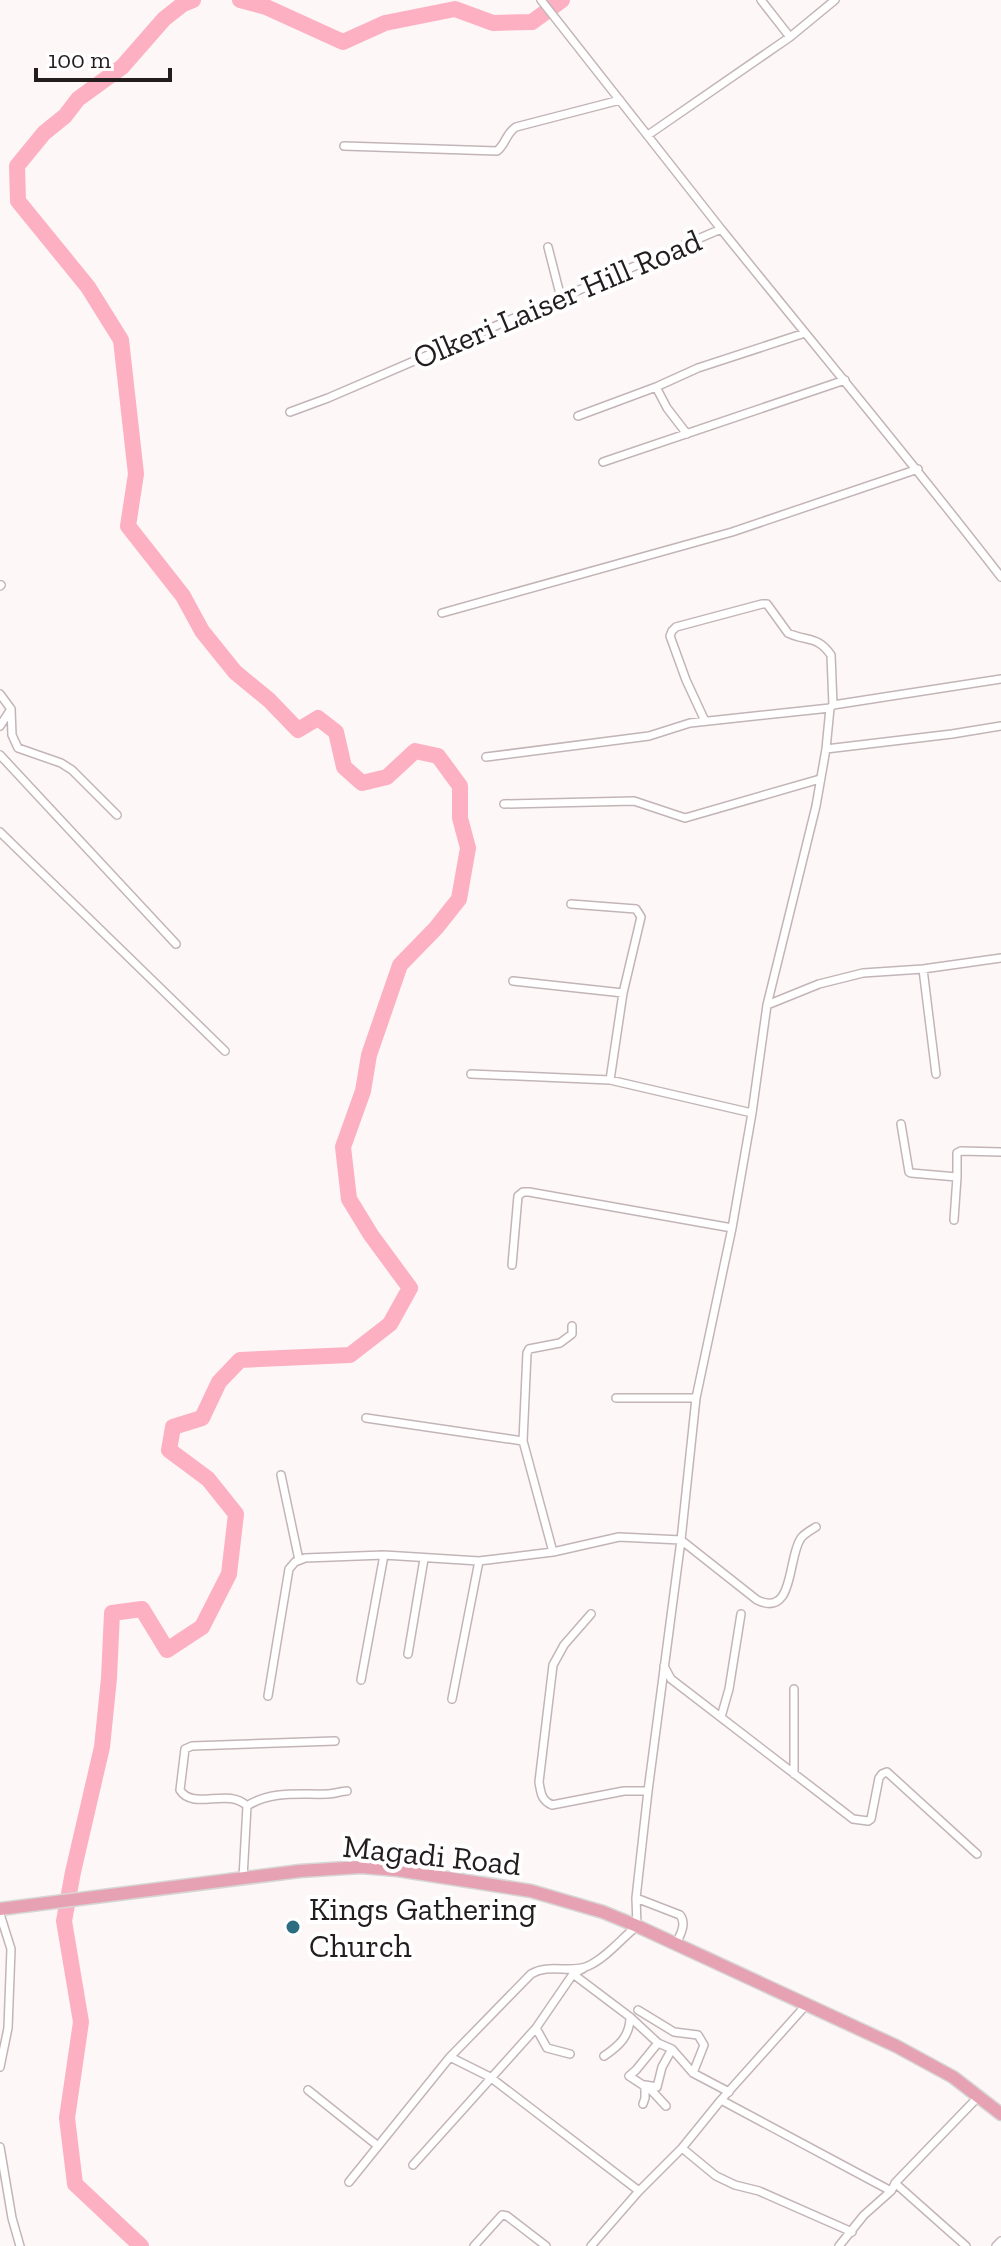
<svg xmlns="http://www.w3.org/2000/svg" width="1001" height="2246" font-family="'Zilla Slab',serif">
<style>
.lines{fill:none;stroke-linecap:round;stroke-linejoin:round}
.river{stroke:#fdb0c1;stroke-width:16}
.minor-casing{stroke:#c3b5b7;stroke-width:10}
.trunk-casing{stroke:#d7d6d6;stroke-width:15}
.minor{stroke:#fff;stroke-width:7}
.trunk{stroke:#e6a2b2;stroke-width:12}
.poi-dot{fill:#2c6d80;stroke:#fff;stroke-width:3}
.labels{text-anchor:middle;stroke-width:8;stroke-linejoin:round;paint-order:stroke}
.street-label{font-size:32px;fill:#231d1e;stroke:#fff}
.poi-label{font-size:32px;fill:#231d1e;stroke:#fff;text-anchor:start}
</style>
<rect width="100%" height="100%" fill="#fdf7f8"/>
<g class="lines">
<path class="river" d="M240,0L266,7L343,42L385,23L455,9L493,23L532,22L562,0
M141,2246L75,2184L67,2118L81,2022L64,1921L73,1872L102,1747L109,1678L112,1613L142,1609L167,1650L202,1627L229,1574L236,1514L208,1479L169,1450L173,1427L202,1418L219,1382L240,1360L350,1355L390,1324L410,1288L371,1235L349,1199L343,1147L363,1091L369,1055L400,965L436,928L459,899L468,848L460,818V786L438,756L415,751L387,777L362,783L344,767L336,732L318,718L298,730L269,700L235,672L202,631L183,596L128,526L136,474L121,340L88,287L18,201L17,166L44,133L65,116L78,99L122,67L164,19L183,4L193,0"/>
<defs>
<path id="minor" d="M541,0L721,229
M761,0L790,37
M648,135L790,37L835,0
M344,146L497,151C506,144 506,133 516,127L620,100
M548,247L561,298
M656,387L667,408L687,434
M290,412L328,398L721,229C814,345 910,459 1001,577
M578,416L656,387L698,368L805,333
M603,462L845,380
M0,586L1,585
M442,613L732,532L918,469
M0,694L11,709L0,726
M11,709L12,735L18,748L61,763L72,770L117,815
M705,721L686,680L670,636L672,631L676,627L762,604H767L788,633C807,642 817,635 831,655L833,705
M826,749L952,734L1001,726
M0,755L176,944
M486,757L649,736L690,723L830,708L833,705L1001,679
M504,804L634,801L685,818L820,779
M0,832L225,1051
M571,904L636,909L641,917L623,993L610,1080
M923,969L936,1074
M513,981L623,993
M767,1005L819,984L863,973L923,969L1001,958
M471,1074L610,1080L752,1113
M901,1124L909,1172L911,1173L957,1177V1153L961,1151L1001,1152
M954,1220L957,1177
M512,1265L518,1196L523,1192H529L732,1228
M616,1398H696
M366,1418L523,1441
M281,1475L299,1560
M553,1552L523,1441L527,1353L529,1349L560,1343L572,1334V1326
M591,1614L564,1645L553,1665L539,1782C541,1793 541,1800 552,1805L624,1791H648
M408,1654L424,1559
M664,1666L671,1679L853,1819L868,1821L871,1819L879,1778L882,1774L887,1772L977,1854
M361,1680L384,1555
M268,1696L289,1569L295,1562L305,1558L384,1555L479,1561L553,1552L619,1537L681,1540L757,1600C795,1618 787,1558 801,1538C805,1533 811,1530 816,1527
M452,1699L479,1561
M721,1717L729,1689L741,1614
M794,1774V1689
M247,1806C272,1790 300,1795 328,1794C335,1794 341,1791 347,1791
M243,1878L247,1806C228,1787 193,1811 180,1790L185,1749L192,1746L335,1741
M636,1898L680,1915C687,1924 680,1935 676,1944
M0,1914L11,1949L8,2028L0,2067
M573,1974L630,2017L658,2043L672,2049L693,2073L729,2092
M638,2010L674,2032L698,2035L704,2045L693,2073
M536,2028L547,2048L570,2054
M658,2043L636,2070L629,2076L652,2091L666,2106
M604,2056C619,2046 630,2036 630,2017
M450,2057L490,2077L639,2191
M308,2090L378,2146
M721,2100L891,2191
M643,2104L645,2098V2085L657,2087L662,2067L672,2049
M0,2147L12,2218L20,2246
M682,2148L716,2176L735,2185L759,2191L852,2232
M413,2165L536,2028L573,1974L584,1968
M349,2182L450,2057L531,1974C549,1963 570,1974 588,1966C606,1958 622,1938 637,1926L636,1898L648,1791L681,1540L696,1398L732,1228L752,1113L767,1005L816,806L826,749L830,708
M895,2183L966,2246
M474,2246L502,2215L507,2216L546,2246
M591,2246L639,2191L682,2148L721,2100L807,2004
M839,2246L864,2215L891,2191L896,2182L980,2095
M996,2246L1001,2241"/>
<path id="trunk" d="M0,1909L300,1871L361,1867L397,1870L531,1891L603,1912L637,1926L896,2046L953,2077L1001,2114"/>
</defs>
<use href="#minor" class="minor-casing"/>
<use href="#trunk" class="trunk-casing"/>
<use href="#minor" class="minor"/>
<use href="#trunk" class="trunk"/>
</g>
<circle class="poi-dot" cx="293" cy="1927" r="8"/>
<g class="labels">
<g class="street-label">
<text transform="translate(557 299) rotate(-23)" y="11">Olkeri Laiser Hill Road</text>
<text transform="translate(432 1855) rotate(6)" y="11">Magadi Road</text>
</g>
<g class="poi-label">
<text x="309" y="1920">Kings Gathering<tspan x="309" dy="37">Church</tspan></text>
</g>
</g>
<path d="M36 68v12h134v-12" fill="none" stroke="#231d1e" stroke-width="4"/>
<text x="48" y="68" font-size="24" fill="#231d1e" stroke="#ffffff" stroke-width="6" paint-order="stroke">100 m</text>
</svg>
